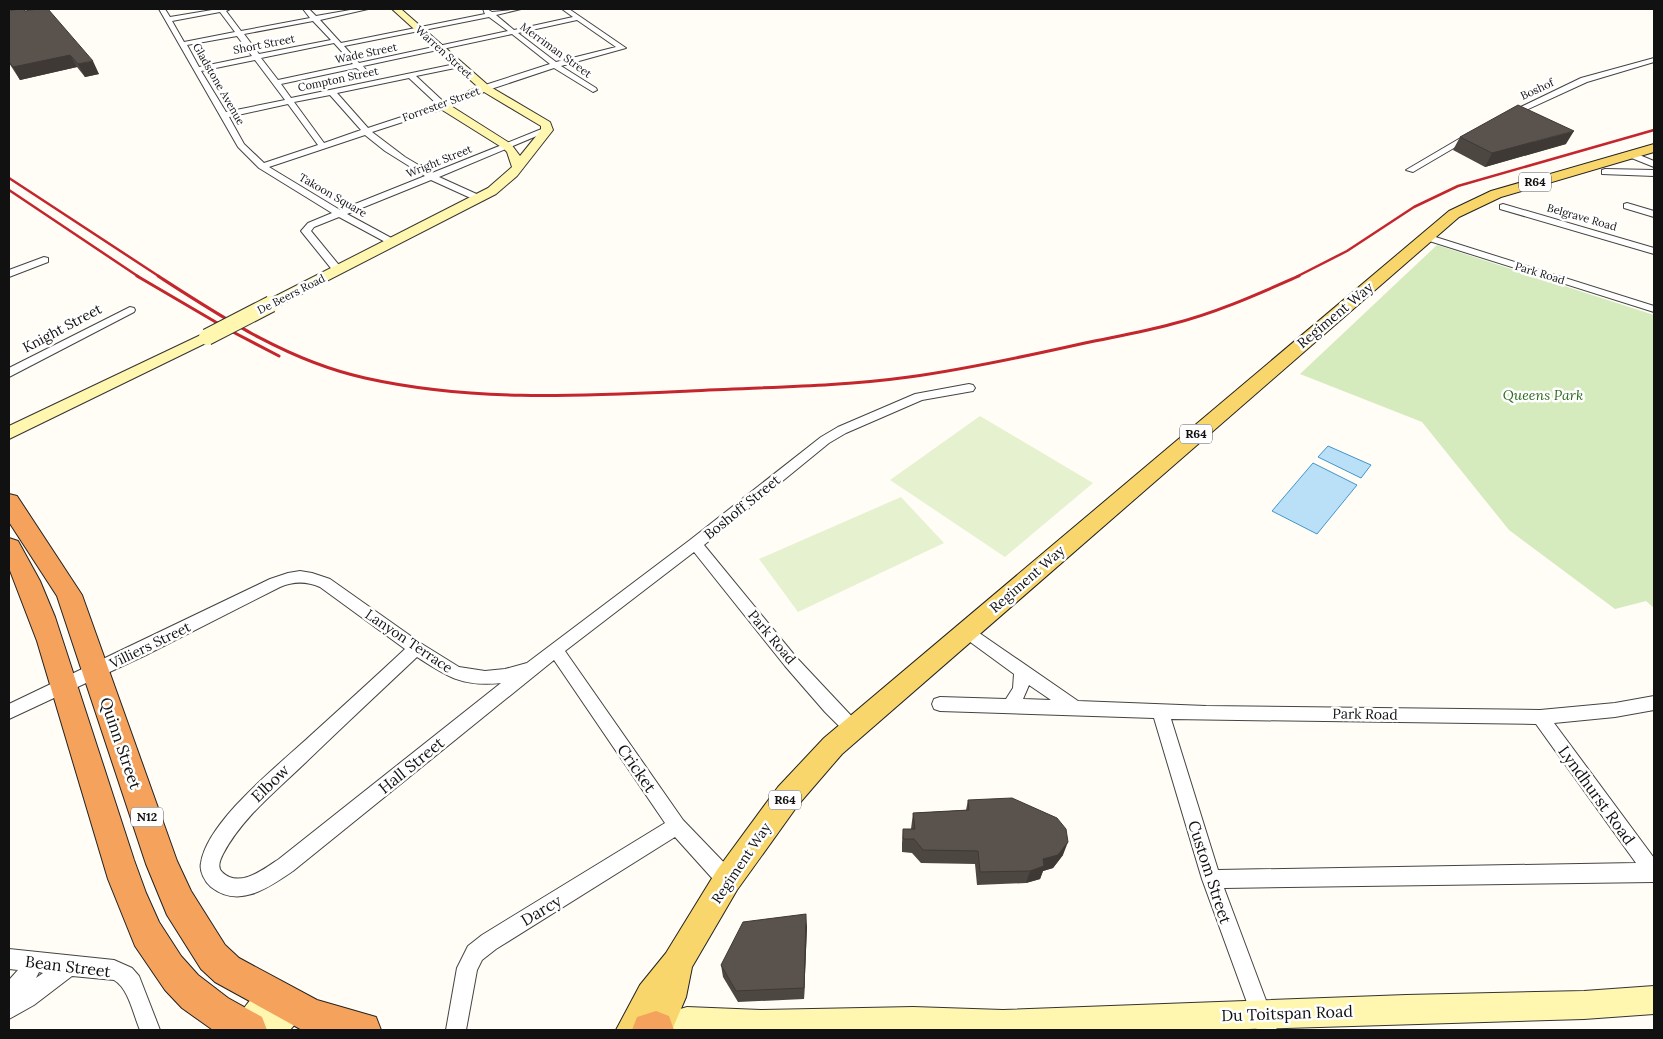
<svg xmlns="http://www.w3.org/2000/svg" width="1663" height="1039" font-family="Lora,serif">
<style>
.green{fill:#d5ebbd}
.pitch{fill:#e6f2cf}
.water{fill:#b9e0f7;stroke:#3f96cf}
.lines{fill:none;stroke-linecap:round;stroke-linejoin:round}
.street-casing{stroke:#444;stroke-width:2}
.secondary-casing{stroke:#333;stroke-width:2}
.primary-casing{stroke:#222;stroke-width:2}
.highway-casing{stroke:#222;stroke-width:2}
.street{fill:#fff;fill-rule:evenodd}
.secondary{fill:#fff6b0;fill-rule:evenodd}
.primary{fill:#f9d66b;fill-rule:evenodd}
.highway{fill:#f5a25d;fill-rule:evenodd}
.rail-far1{stroke:#c4262e;stroke-width:2.5}
.rail{stroke:#c4262e;stroke-width:3}
.secondary-bridge-casing{stroke:#333;stroke-width:18;stroke-linecap:butt}
.secondary-bridge{stroke:#fff6b0;stroke-width:16}
.wall{fill:#4d4742}
.shaded-wall{fill:#3f3936}
.building{fill:#5a524d;stroke:#3f3936}
.labels{text-anchor:middle;stroke-width:5;stroke-linejoin:round;paint-order:stroke}
.far-street-label{font-size:11px;fill:#111;stroke:#fff}
.shield{fill:#fff;stroke:#585858;stroke-width:1}
.shield-label{font-size:12px;font-weight:bold;fill:#111}
.street-label{font-size:14px;fill:#111;stroke:#fff}
.park-label{font-size:14px;font-style:italic;fill:#2f6b1f;stroke:#fff}
.near-street-label{font-size:16px;fill:#111;stroke:#fff}
</style>
<rect width="100%" height="100%" fill="#fffdf5"/>
<path class="green" d="M1437,245L1654,315V608L1646,601L1615,609L1509,530L1422,422L1300,374Z"/>
<path class="pitch" d="M980,416L1093,483L1005,557L890,480Z
M901,497L944,543L798,612L759,559Z"/>
<path class="water" d="M1328,446L1371,465L1361,478L1318,457Z
M1313,463L1357,485L1317,534L1272,511Z"/>
<g class="lines">
<defs>
<path id="street" d="M159,9H165L170,17L218,9H230L226,11L241,31L310,18L303,9H309L316,16L356,9H368L320,20L341,43L485,14L483,9H487L492,12L521,9L496,15L514,30L573,17L562,9H569L626,48L561,66L596,88L597,90L593,92L554,68L488,90H482V86L550,64L512,34L363,66L367,71L363,73L356,68L281,84L291,98L460,63V67L416,76L446,104V108L372,132L405,157L432,173L544,128L551,130L439,177L481,196V200H475L431,180L347,214L395,240V244H389L339,217L314,227L311,231L343,270L338,273L334,272L301,231L308,223L332,213L259,168L238,147ZM220,12L235,32L184,42L172,21ZM489,17L508,31L359,63L344,46ZM577,20L616,47L556,62L518,33ZM313,21L331,40L259,54L244,34ZM237,36L252,56L199,67L187,45ZM334,43L353,64L278,80L261,58ZM255,60L285,100L226,112L201,71ZM409,78L438,105L368,128L337,93ZM330,95L361,130L324,143L294,102ZM288,104L318,145L264,163L244,144L229,117ZM365,135L385,151L425,176L340,210L269,167Z
M1654,58V62L1587,82L1511,117L1504,115L1581,78Z
M1469,133L1476,135L1413,172L1406,170Z
M1632,152L1654,161V167L1629,157L1628,155Z
M1605,169L1654,170V176L1602,174V170Z
M1627,203L1654,211V217L1624,208V204Z
M1503,204L1654,248V254L1500,209V205Z
M1426,234L1654,306V312L1423,239V235Z
M44,257L48,258V262L9,277V270Z
M130,307L134,308L135,310L134,312L9,377V368Z
M969,384L973,385L975,388L973,391L922,400L846,433L829,443L704,545L796,657L858,723L860,728L858,733L852,735L846,733L825,712L785,666L694,552L565,651L683,820L734,873L736,880L734,887L727,889L720,887L675,837L496,949L482,960L477,970L466,1030H446L457,968L468,946L482,935L665,823L554,660L293,871C268,888 239,909 211,887C205,882 199,871 201,863C207,821 280,764 310,736C342,707 374,678 405,649L320,587C306,581 294,581 280,587L146,655L9,719V704L270,579L288,573L300,571L312,573L330,579L422,644L459,667L485,671L505,669L527,663L690,540L821,437L838,427L915,394ZM417,657C448,677 462,687 501,683L279,859C264,869 239,889 222,872C217,867 220,860 223,854C242,818 275,792 304,764C341,728 379,693 417,657Z
M967,626L972,628L1078,701L1206,706L1540,710L1615,703L1654,696V710L1615,717L1554,723L1654,858V882L1224,888L1277,1030H1257L1202,879L1154,718L940,711L934,709L932,704L934,699L940,697L1006,699L1013,688L1014,674L962,636L959,632L962,628ZM1029,685L1051,700L1023,699ZM1171,719L1536,724L1636,863L1218,870Z
M9,949L114,960L132,968L139,976L160,1030H140C133,1014 129,989 114,980L72,976L34,1005L9,1019V980L18,970L9,969ZM39,972L43,973L36,978Z"/>
<path id="secondary" d="M392,9H401L489,86L550,122L553,130L517,176L496,194L276,307H266L264,304L266,301L488,188L512,167L507,152L503,148L439,108L438,106L439,104L478,87ZM484,92L541,126V130L520,156L511,144L451,106Z
M207,332L212,334L215,337L212,340L9,439V426Z
M274,981L284,985L287,994L292,992L302,996L306,1006L302,1016L290,1030H232C238,1013 257,988 274,981Z
M1654,986V1014L1584,1019L1216,1030L642,1029L646,1019L687,1007L761,1010L913,1007L1003,1010L1406,995L1584,991Z"/>
<path id="primary" d="M1654,144V152L1501,197L1459,217L842,754L798,805L737,890L692,967L686,997L672,1030H616L640,985L666,953L717,870L778,787L824,738L1449,211L1491,191Z"/>
<path id="highway" d="M9,494L17,496L82,595L177,861L191,891L225,945L239,958L317,1000L376,1017L381,1030H302L215,982L201,969L167,915L146,864L57,596L9,522Z
M9,538L18,541L40,581L55,617L134,860L146,893L159,922L181,956L198,975L228,998L262,1017L267,1030H213L182,1008L165,990L135,946L108,879L37,641L9,568Z
M656,1011L669,1016L674,1030H632L637,1017Z"/>
</defs>
<use href="#street" class="street-casing"/>
<use href="#secondary" class="secondary-casing"/>
<use href="#primary" class="primary-casing"/>
<use href="#highway" class="highway-casing"/>
<use href="#street" class="street"/>
<use href="#secondary" class="secondary"/>
<use href="#primary" class="primary"/>
<use href="#highway" class="highway"/>
<path class="rail-far1" d="M9,178L160,277
M9,190L139,277
M1296,277L1347,251L1414,207L1458,186L1654,130"/>
<path class="rail" d="M137,276L231,331L279,356
M158,276C223,318 288,361 365,378C472,402 581,396 690,391C763,387 837,387 909,377C968,369 1027,356 1085,343C1113,337 1143,332 1172,324C1216,313 1258,294 1299,276"/>
<defs>
<path id="secondary-bridge" d="M207,337L271,304"/>
</defs>
<use href="#secondary-bridge" class="secondary-bridge-casing"/>
<use href="#secondary-bridge" class="secondary-bridge"/>
</g>
<path class="wall" d="M9,11H25L99,74L85,77L77,67L20,80L9,63Z
M1460,137L1566,144L1485,167L1453,150Z
M968,800L1063,855L1053,868L1043,871L1040,879L1026,883L977,885L975,864L921,863L912,853L902,852V843L903,829H911L913,813L966,810Z
M807,926L804,999L738,1002L723,977L721,965Z"/>
<path class="shaded-wall" d="M70,55L77,67L20,80L13,67Z
M93,61L99,74L85,77L78,64Z
M1574,131L1566,144L1485,167L1492,153Z
M1068,842L1063,855L1053,868L1043,871L1040,879L1026,883L1030,871L1043,859Z
M806,914L807,926L804,999V988Z"/>
<path class="building" d="M19,9H23L25,11L37,9H48L93,61L78,64L70,55L13,67L9,62V11Z
M1518,105L1574,131L1492,153L1460,137Z
M1012,798L1057,818L1066,829L1068,842L1058,855L1043,859L1044,866L1030,871L980,872L978,851L923,850L914,839H903V829H915L913,813L969,810L968,800Z
M806,914L804,988L736,991L721,965L743,922Z"/>
<g class="labels">
<g class="far-street-label">
<text transform="translate(264 44) rotate(-11)" y="4">Short Street</text>
<text transform="translate(556 50) rotate(36)" y="4">Merriman Street</text>
<text transform="translate(444 52) rotate(42)" y="4">Warren Street</text>
<text transform="translate(366 53) rotate(-12)" y="4">Wade Street</text>
<text transform="translate(338 79) rotate(-12)" y="4">Compton Street</text>
<text transform="translate(219 84) rotate(60)" y="4">Gladstone Avenue</text>
<text transform="translate(1537 89) rotate(-25)" y="4">Boshof</text>
<text transform="translate(441 104) rotate(-20)" y="4">Forrester Street</text>
<text transform="translate(439 161) rotate(-22)" y="4">Wright Street</text>
<text transform="translate(333 195) rotate(30)" y="4">Takoon Square</text>
<text transform="translate(1582 217) rotate(16)" y="4">Belgrave Road</text>
<text transform="translate(1540 273) rotate(17)" y="4">Park Road</text>
<text transform="translate(291 294) rotate(-27)" y="4">De Beers Road</text>
</g>
<g class="shield">
<rect x="1519" y="172.5" width="32" height="19" rx="4"/>
<rect x="1180" y="424.5" width="32" height="19" rx="4"/>
<rect x="769" y="790.5" width="32" height="19" rx="4"/>
<rect x="131" y="807.5" width="32" height="19" rx="4"/>
</g>
<g class="shield-label">
<text x="1535" y="186">R64</text>
<text x="1196" y="438">R64</text>
<text x="785" y="804">R64</text>
<text x="147" y="821">N12</text>
</g>
<g class="street-label">
<text transform="translate(1335 315) rotate(-40)" y="5">Regiment Way</text>
<text transform="translate(62 328) rotate(-28)" y="5">Knight Street</text>
<text transform="translate(742 507) rotate(-39)" y="5">Boshoff Street</text>
<text transform="translate(1027 579) rotate(-41)" y="5">Regiment Way</text>
<text transform="translate(772 637) rotate(50)" y="5">Park Road</text>
<text transform="translate(409 641) rotate(34)" y="5">Lanyon Terrace</text>
<text transform="translate(150 645) rotate(-26)" y="5">Villiers Street</text>
<text transform="translate(1365 714) rotate(1)" y="5">Park Road</text>
<text transform="translate(741 863) rotate(-56)" y="5">Regiment Way</text>
</g>
<g class="park-label">
<text x="1543" y="400">Queens Park</text>
</g>
<g class="near-street-label">
<text transform="translate(121 743) rotate(71)" y="6">Quinn Street</text>
<text transform="translate(411 765) rotate(-39)" y="6">Hall Street</text>
<text transform="translate(637 768) rotate(55)" y="6">Cricket</text>
<text transform="translate(270 783) rotate(-44)" y="6">Elbow</text>
<text transform="translate(1597 795) rotate(54)" y="6">Lyndhurst Road</text>
<text transform="translate(1210 872) rotate(72)" y="6">Custom Street</text>
<text transform="translate(541 910) rotate(-31)" y="6">Darcy</text>
<text transform="translate(68 966) rotate(7)" y="6">Bean Street</text>
<text transform="translate(1287 1013) rotate(-2)" y="6">Du Toitspan Road</text>
</g>
</g>
<rect width="1663" height="1039" fill="none" stroke="#111111" stroke-width="20"/>
</svg>
